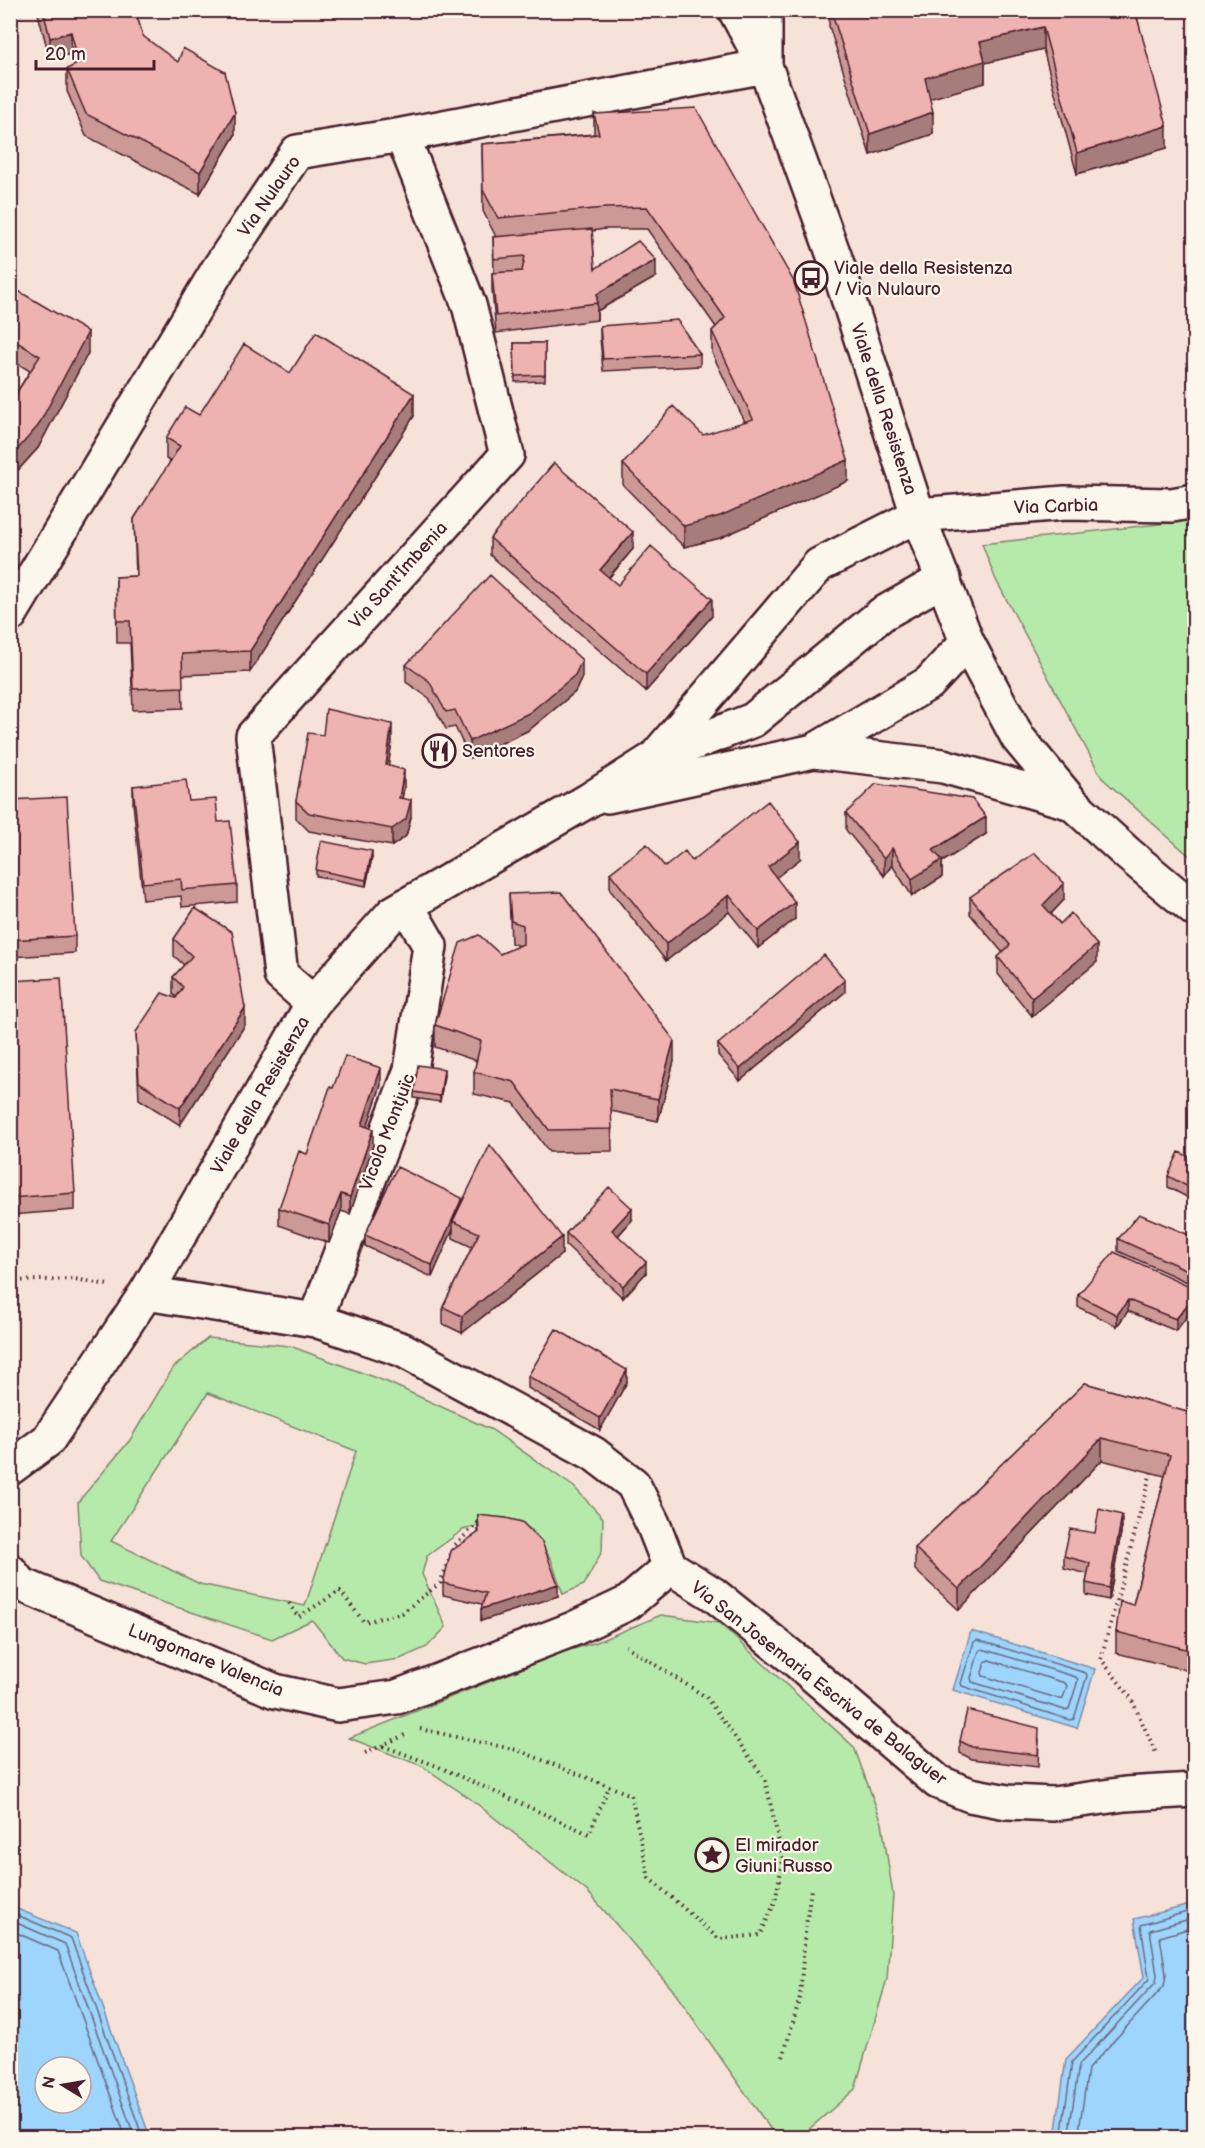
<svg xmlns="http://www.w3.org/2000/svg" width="1205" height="2148" font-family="'Balsamiq Sans',sans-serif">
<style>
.green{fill:#b6eaab;stroke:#80846b;stroke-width:1.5;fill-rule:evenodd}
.water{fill:#9dd5fc;stroke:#7c8ca8;stroke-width:1.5;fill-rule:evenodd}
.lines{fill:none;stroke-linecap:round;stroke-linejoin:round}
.shore{stroke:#6b687f;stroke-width:1.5}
.minor-casing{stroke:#4a1f2b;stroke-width:38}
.tertiary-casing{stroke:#4a1f2b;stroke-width:38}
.secondary-casing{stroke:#4a1f2b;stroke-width:38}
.path{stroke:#4a1f2b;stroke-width:4;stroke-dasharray:1.5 4.5;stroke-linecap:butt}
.minor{stroke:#fbf7ec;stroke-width:33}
.tertiary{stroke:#fbf7ec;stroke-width:33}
.secondary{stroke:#fbf7ec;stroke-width:33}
.wall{fill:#cd9997;stroke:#4a1f2b;stroke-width:1.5}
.shaded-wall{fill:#a77d7b;stroke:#4a1f2b;stroke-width:1.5}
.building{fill:#eeb2b0;stroke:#4a1f2b;stroke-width:1.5}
.labels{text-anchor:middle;stroke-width:4.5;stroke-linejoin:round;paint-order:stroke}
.street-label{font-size:18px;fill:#4a1f2b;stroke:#fbf7ec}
.poi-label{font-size:18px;fill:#4a1f2b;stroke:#fbf7ec;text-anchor:start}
</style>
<rect width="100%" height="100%" fill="#f7e2da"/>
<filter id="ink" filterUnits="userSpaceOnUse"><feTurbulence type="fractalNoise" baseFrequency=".0167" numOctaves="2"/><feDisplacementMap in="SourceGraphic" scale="12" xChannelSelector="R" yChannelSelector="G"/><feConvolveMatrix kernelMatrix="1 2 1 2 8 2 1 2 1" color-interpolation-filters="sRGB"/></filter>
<g filter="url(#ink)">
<path class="green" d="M1194,520V860L1102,778L996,580L982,544Z
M208,1338L290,1346L387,1382L492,1430L574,1487L603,1518L602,1551L584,1585L563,1594L551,1559L532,1530L505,1518L463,1530L427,1556L422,1574L446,1627L427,1647L400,1659L365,1664L342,1658L312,1620L272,1639L99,1581L81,1556L78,1502L130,1440L173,1368ZM208,1393L356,1451L305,1606L200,1584L111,1541Z
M661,1615L719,1623L854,1747L882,1823L893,1895L887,1979L855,2089L800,2137H776L673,1990L588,1892L472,1800L422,1766L349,1738L563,1652L597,1642Z"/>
<path class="water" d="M971,1631L1095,1669L1077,1728L953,1690Z
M1194,1904V2137H1055L1066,2059L1144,1977L1134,1919Z
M10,1906L76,1933L150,2137H11ZM45,2067H81V2103H45Z"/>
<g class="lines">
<path class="shore" d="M977,1640L1086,1673L1087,1676L1074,1719L1070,1720L962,1686L961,1683L974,1642Z
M982,1649L1076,1677L1078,1680L1069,1709L1065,1710L972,1682L971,1678L979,1651Z
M989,1660L1065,1683L1067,1686L1063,1698L1060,1699L983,1676L982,1673L985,1662Z
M10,1912L71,1938L143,2138
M10,1920L65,1944L135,2138
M10,1930L58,1951L126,2138
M1061,2138L1072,2062L1149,1979L1141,1925L1194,1910
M1068,2138L1079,2065L1156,1982L1157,1975L1150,1930L1194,1918
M1078,2138L1088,2069L1164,1986L1166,1974L1160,1937L1194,1927"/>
<defs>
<path id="minor" d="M918,515L1065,503L1172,505L1194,501
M10,615L219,268L297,152L402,135L765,66
M313,1003L281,975L253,736L507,455L469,305L402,135
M146,1293L315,1320L403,1350L594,1454L633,1484L653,1524L670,1567L713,1594L799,1663L938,1782L970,1795L1007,1802L1053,1804L1125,1794L1194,1790
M315,1320L411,1070L430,946L407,906
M10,1571L20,1584L275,1691L338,1705L397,1697L573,1629L628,1603L670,1567"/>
<path id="tertiary" d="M814,751L943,766L1072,803
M658,754L819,565L918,515
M608,796L814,751L929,683L967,642
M10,1468L48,1440L146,1293L313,1003L393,913L589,800L655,758L753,720L882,614L944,579"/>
<path id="secondary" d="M735,10L765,66L836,261L918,515L967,642L1018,738L1072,803L1128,854L1194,909
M765,64V10"/>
</defs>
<use href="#minor" class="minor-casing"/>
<use href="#tertiary" class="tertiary-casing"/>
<use href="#secondary" class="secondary-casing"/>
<path class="path" d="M10,1281L75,1279L108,1285
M1151,1472L1101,1659L1131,1698L1157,1755
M289,1603L298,1617L340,1591L364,1622L402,1613L440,1583L454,1546L478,1523L481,1524
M420,1729L517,1750L631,1795L649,1878L719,1939L760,1935L775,1902L783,1860L765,1779L706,1697L626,1646
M383,1746L437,1766L589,1834L609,1787
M365,1753L405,1735
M783,2057L800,1997L805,1933L811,1889"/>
<use href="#minor" class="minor"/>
<use href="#tertiary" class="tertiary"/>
<use href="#secondary" class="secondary"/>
</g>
<path class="wall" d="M37,10H135L143,36L235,135L200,194L86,136L67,91V69L74,66L71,54L50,59Z
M829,10H1157L1137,16L1167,148L1077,174L1043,49L985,63V83L930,98L933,134L870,155L829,26Z
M594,114L848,481L720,538L684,547L623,485V464L745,422L712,353V331L716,327L647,229H605L592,231L595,269L656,277L597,311V320L496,333L492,290V273H494L493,237H496L483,211L482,144L594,134Z
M10,286L88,353L38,448L10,479V400H12L30,371L10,359Z
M600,326L700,354V366L603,371L600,338Z
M514,343H545V381L515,382Z
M290,373L414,416L250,672L182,675L183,708L133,710L130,643H117L116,577L136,576L134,519L171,462L166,459V438L199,415Z
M490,538L633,549L609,578L618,585L712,616L646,691L490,555Z
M406,665L582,677L575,692L529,730L470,758L455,727L446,729L429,698L406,682Z
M323,735L392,741L388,765L404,788L402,799L411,817L406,836L392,846L309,831L296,818V801Z
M133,786L189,801L218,822L237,885V902L182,907L181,896L143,900L133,803Z
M10,800L75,936V953L10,957Z
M846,813L986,834L942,862V877L912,896L892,865L884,876L846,830Z
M372,857L366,886L316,876V870Z
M800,859L776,877L795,919L758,948L729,912L666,961L610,890V873L665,867L692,861Z
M509,894L674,1061L658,1121L611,1111L612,1151L549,1152L514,1103L474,1094V1072L477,1061L435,1047V1025L500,954L519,946L511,943Z
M970,897L1064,900L1051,914L1097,962L1032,1016L998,974V957L1003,953L970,914Z
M195,908L245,1025L180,1125L139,1099L136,1032L177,997L173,994V977L184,965L174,956V939Z
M10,981L75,1193V1210L10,1215Z
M845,992L740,1081L718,1055V1044Z
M444,1075L440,1102L414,1098V1092Z
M381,1085L367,1127L373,1146L350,1214L341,1211L329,1243L279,1225V1208L307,1154Z
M1194,1159V1201L1168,1187V1176Z
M462,1203L562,1254L462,1333L443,1324V1307L472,1247L453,1238V1229L432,1277L365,1246V1235Z
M632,1220L618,1236L646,1273L623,1298L566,1245V1233Z
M1194,1237V1285L1118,1251V1239Z
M1194,1288L1176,1331L1128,1311L1117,1326L1078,1307V1295Z
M528,1376L627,1382L600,1430L528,1388Z
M1085,1383L1194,1414V1672L1116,1653V1632L1133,1605L1165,1476L1102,1460L959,1610L915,1570V1548Z
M478,1515L558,1596L481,1621L482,1604L443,1595V1583L478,1533Z
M1122,1527L1109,1600L1086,1595V1583L1088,1574L1064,1568V1556L1095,1533Z
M1039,1740L1038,1767L972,1759L960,1753V1741Z"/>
<path class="shaded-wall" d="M1131,10H1157L1131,17Z
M1043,27V49L985,63V83L925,100V78L980,42Z
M71,32V54L50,59V38Z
M933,112V134L870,155V134Z
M235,113V135L200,194V172Z
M1167,126V148L1077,174V153Z
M656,260V277L597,311V320V294Z
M88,332V353L38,448L10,479V458Z
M414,394V416L250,672V651Z
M848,460V481L720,538L684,547V526Z
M633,532V549L600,587V570Z
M712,599V616L646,691V674Z
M582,660V677L575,692L529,730L470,758V741Z
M392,724V741L386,782V765Z
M404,770V788L399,815V798Z
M411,800V817L406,836L392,846V829Z
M986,817V834L942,862V877L912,896V879L933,850Z
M800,842V859L768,884V867Z
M892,848V865L884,876V859Z
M372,851V857L366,886V880Z
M1064,883V900L1043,922V905Z
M729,895V912L666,961V944Z
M795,902V919L758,948V931Z
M1097,945V962L1032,1016V998Z
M845,980V992L740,1081V1069Z
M245,1008V1025L180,1125V1108Z
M674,1040V1061L658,1121V1099Z
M381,1068V1085L362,1142V1125Z
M444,1069V1075L440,1102V1096Z
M373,1129V1146L350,1214V1197Z
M341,1194V1211L329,1243V1225Z
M462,1198V1210L453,1221V1229L432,1277V1265Z
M632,1208V1220L612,1242V1230Z
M562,1237V1254L462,1333V1316Z
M646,1262V1273L623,1298V1286Z
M1194,1296V1307L1176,1331V1319Z
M1128,1300V1311L1117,1326V1315Z
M627,1370V1382L600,1430V1418Z
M1102,1438V1460L959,1610V1589Z
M1122,1515V1527L1109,1600V1588Z
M558,1584V1596L481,1621V1609Z"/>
<path class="building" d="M43,10H135L143,36L178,62L183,48L225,72L235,113L200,172L86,114L67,69L79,63L71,32L50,38Z
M831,10H1135L1167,126L1077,153L1043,27L980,42L985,61L925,78L933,112L870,134Z
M696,108L794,282L848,460L720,516L684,526L623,464L673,406L703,435L753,419L712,331L725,318L647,207L605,208L498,218L483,190L482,144L599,134L594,114Z
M592,229L595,269L638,241L656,260L597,294V303L496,316L492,273L522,271L525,256L494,259L493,237Z
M10,286L88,332L38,426L10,458V400H12L40,356L10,338Z
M677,320L700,354L603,359L600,326Z
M316,332L414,394L250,651L182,654L183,687L133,689L130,621H117L116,577L137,576L134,519L180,446L166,438L185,407L199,415L244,344L290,373Z
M514,343H545V375L515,376Z
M554,463L633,532L600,570L618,585L651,546L712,599L646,674L490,538Z
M490,575L582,660L575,675L529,713L470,741L455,710L446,712L429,681L406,665Z
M326,709L392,724L386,765L404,770L399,798L411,800L406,819L392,829L309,813L296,801L308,733L323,735Z
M186,780L189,801L216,799L218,822L230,821L237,885L182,890L181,879L143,883L133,786Z
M876,784L972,799L986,817L933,850L942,860L912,879L892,848L884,859L846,813Z
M67,797L75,936L10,940V800Z
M768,801L800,842L768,867L795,902L758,931L729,895L666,944L610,873L647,844L665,867L685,851L692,861Z
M321,841L372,851L366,880L316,870Z
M1035,853L1064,883L1043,905L1060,924L1071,913L1097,945L1032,998L998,957L1010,945L970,897Z
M561,892L674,1040L658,1099L610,1089L612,1129L549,1130L514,1082L474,1072L481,1041L435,1025L460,943L479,935L500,954L523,944V925L511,921L509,894Z
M195,908L232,932L245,1008L180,1108L139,1082L136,1032L162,993L176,998L183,987L173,977L192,956L174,939Z
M824,955L845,980L740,1069L718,1044Z
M61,978L75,1193L10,1198V981Z
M345,1056L381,1068L362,1125L373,1129L350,1197L341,1194L329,1225L279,1208L299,1151L307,1154L330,1087L333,1088Z
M418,1065L444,1069L440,1096L414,1092Z
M490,1145L562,1237L462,1316L443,1307L479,1233L453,1221Z
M1179,1152L1194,1159V1190L1168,1176Z
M397,1167L462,1198L432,1265L365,1235Z
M609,1187L632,1208L612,1230L646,1262L623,1286L566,1233Z
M1139,1214L1194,1237V1273L1118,1239Z
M1114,1252L1194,1288V1296L1176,1319L1128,1300L1117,1315L1078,1295Z
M556,1329L627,1370L600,1418L528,1376Z
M1085,1383L1194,1414V1651L1116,1632L1120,1601L1133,1605L1170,1455L1102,1438L959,1589L915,1548Z
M1099,1509L1122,1515L1109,1588L1086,1583L1090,1563L1064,1556L1070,1529L1095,1533Z
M478,1515L506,1518L522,1522L542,1542L558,1584L481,1609L486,1593L443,1583L451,1551L479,1532Z
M967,1710L1039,1728L1038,1755L972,1747L960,1741Z"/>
</g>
<defs>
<symbol id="bus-ring" viewBox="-11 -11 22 22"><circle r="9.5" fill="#fbf7ec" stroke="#4a1f2b" stroke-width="1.5"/><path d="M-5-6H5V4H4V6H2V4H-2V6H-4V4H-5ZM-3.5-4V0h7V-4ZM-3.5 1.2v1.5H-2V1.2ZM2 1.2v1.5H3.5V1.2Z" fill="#4a1f2b"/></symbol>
<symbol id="restaurant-ring" viewBox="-11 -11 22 22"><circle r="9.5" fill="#fbf7ec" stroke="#4a1f2b" stroke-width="1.5"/><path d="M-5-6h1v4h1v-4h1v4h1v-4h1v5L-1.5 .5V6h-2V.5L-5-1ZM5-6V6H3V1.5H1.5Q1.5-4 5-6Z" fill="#4a1f2b"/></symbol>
<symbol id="sight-ring" viewBox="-11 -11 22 22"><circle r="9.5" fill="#fbf7ec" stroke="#4a1f2b" stroke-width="1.5"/><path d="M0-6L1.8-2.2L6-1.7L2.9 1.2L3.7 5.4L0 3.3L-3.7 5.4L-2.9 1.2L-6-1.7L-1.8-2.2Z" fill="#4a1f2b"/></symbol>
</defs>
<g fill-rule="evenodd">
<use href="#bus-ring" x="792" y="259" width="38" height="38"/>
<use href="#restaurant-ring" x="420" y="732" width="38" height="38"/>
<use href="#sight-ring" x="693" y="1836" width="38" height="38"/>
</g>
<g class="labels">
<g class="street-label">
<text transform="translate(269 196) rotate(-55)" y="6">Via Nulauro</text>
<text transform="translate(884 409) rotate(72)" y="6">Viale della Resistenza</text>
<text transform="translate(1056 506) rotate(-2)" y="6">Via Carbia</text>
<text transform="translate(398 575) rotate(-48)" y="6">Via Sant'Imbenia</text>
<text transform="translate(260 1095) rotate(-60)" y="6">Viale della Resistenza</text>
<text transform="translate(387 1132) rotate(-69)" y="6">Vicolo Montjuïc</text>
<text transform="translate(206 1660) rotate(22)" y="6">Lungomare Valencia</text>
<text transform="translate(819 1683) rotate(38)" y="6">Via San Josemaria Escriva de Balaguer</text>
</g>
<g class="poi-label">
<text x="834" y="274">Viale della Resistenza<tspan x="834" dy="21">/ Via Nulauro</tspan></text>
<text x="462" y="757">Sentores</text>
<text x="735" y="1851">El mirador<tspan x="735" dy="21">Giuni Russo</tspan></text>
</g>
</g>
<rect width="1205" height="2148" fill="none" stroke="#fbf7ec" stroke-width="36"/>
<rect x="18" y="18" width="1169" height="2112" fill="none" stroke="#4a1f2b" stroke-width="2" filter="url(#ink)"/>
<g transform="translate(63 2085) rotate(281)"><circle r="28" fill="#fbf7ec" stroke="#b4a19f" stroke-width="1.5"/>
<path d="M0-4.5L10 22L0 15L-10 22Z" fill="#4a1f2b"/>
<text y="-9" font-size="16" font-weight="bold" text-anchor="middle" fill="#4a1f2b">N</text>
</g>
<path d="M36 60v9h118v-9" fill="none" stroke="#4a1f2b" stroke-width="3"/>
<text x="45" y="60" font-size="18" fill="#4a1f2b" stroke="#fbf7ec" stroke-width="4.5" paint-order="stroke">20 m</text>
</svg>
